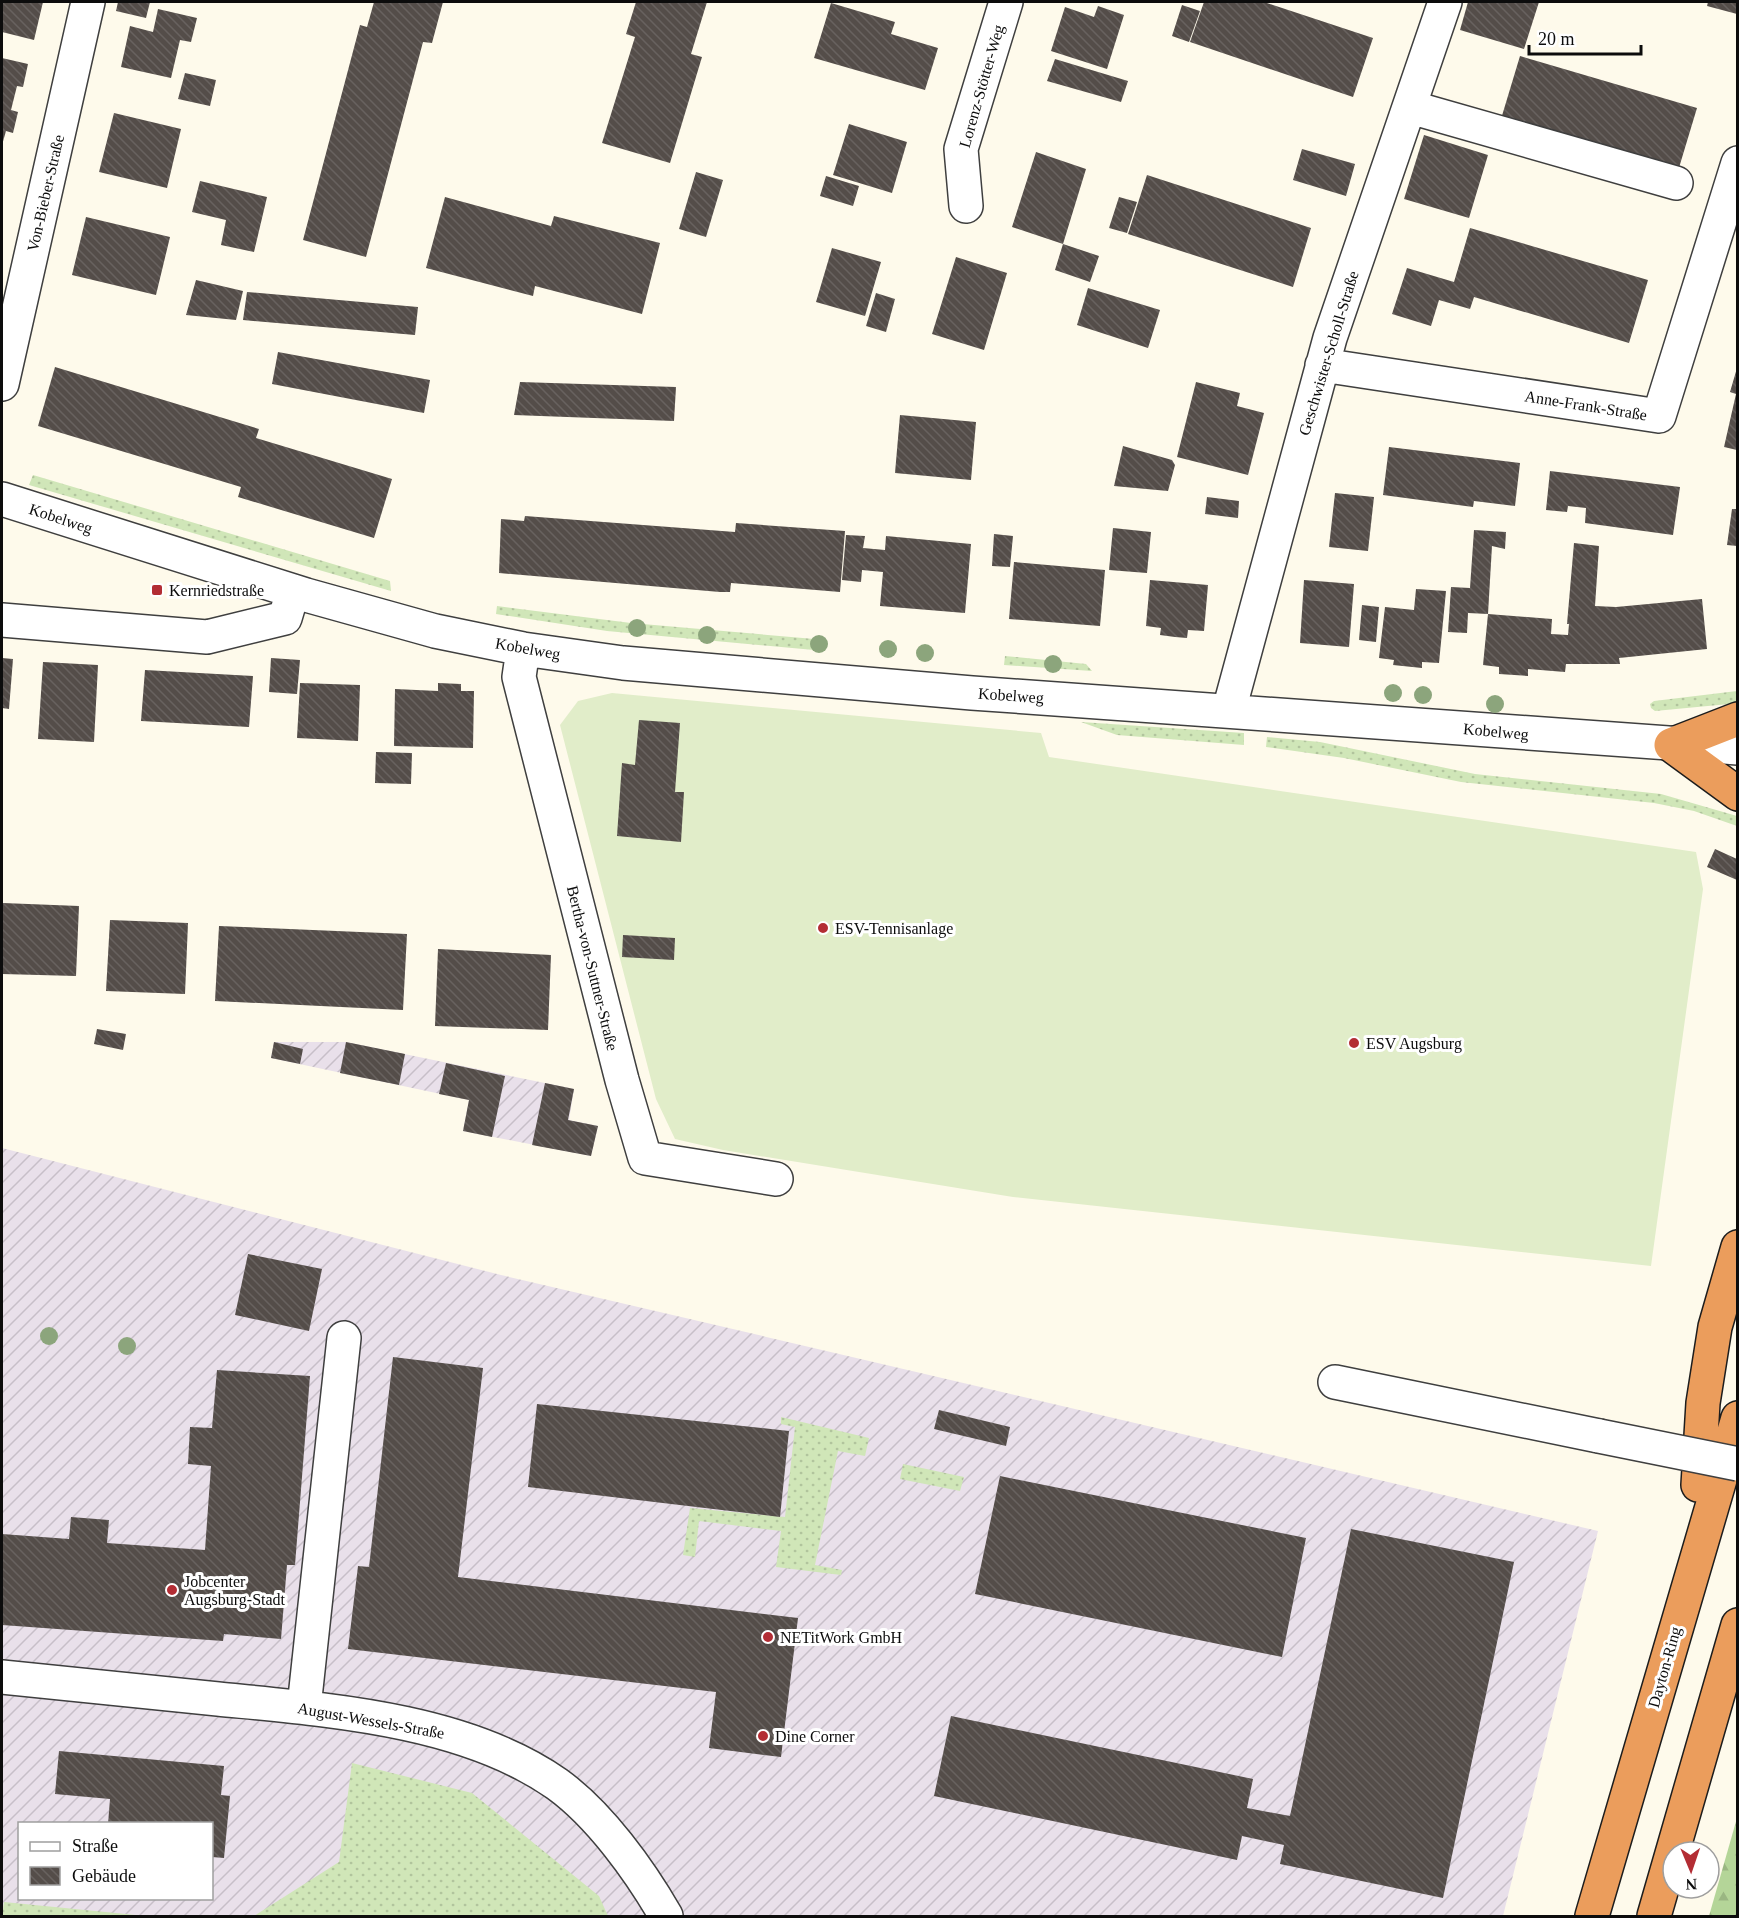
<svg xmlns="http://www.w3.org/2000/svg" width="1739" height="1918" font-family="Georgia,serif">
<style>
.industrial{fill:url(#industrial-furrows);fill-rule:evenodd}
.grass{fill:url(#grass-dots)}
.forest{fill:url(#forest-firs)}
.pitch{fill:#e1edc9}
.building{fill:url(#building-back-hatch)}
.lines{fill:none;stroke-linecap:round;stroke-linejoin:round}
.minor-casing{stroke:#3f3f3f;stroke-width:36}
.highway-casing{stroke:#1d1d1d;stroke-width:36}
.minor{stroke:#fff;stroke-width:33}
.highway{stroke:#eb9d5c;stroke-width:33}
.minor-bridge-casing{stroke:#3f3f3f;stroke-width:36;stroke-linecap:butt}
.minor-bridge{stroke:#fff;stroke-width:33}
.tree{fill:#8ca57c}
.poi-dot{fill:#b32d34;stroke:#fff;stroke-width:2}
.labels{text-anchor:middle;stroke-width:6;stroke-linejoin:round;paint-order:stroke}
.street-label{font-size:16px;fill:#0c0c0c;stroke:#fff}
.poi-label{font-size:16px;fill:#0c0c0c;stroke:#fff;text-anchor:start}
</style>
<defs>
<pattern id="industrial-furrows" width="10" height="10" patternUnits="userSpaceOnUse" patternTransform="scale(1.5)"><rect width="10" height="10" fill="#e9e0ea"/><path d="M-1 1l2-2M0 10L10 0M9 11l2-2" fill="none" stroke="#c7bfc8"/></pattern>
<pattern id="grass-dots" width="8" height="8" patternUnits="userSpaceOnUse" patternTransform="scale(1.5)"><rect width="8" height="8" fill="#d0e6b8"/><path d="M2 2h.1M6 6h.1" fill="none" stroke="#b1c49d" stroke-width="1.8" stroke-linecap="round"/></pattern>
<pattern id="forest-firs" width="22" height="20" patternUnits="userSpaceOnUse" patternTransform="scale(1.5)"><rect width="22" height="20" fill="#b4d598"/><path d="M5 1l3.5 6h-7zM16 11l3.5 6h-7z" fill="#9ab682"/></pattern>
<pattern id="building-back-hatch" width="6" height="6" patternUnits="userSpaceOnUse" patternTransform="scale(1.5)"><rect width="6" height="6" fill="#544d49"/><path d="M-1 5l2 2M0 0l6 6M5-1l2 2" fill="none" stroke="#68625f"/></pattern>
</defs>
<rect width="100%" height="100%" fill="#fefaeb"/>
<path class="industrial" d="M274,1042H346L574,1089L569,1120L598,1126L591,1156L463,1131L469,1100L271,1058Z
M2,1148L501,1275L1598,1531L1503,1916H2ZM20,1824H212V1898H20Z"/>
<path class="grass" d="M33,475L390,581L391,591L29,485Z
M497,606L631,623L826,640L825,651L607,631L496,614Z
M1005,656L1086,664L1092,671L1004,665Z
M1737,691V702L1729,704L1655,711L1651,708L1650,704L1654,701Z
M1081,722L1244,733V745L1117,735Z
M1267,737L1320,742L1475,774L1661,794L1737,816V826L1694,811L1654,803L1461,782L1344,758L1266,747Z
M781,1417L869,1438L865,1456L838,1451L815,1565L842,1570L841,1575L776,1567L781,1531L699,1521L695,1557L683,1555L690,1508L785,1517L795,1427L781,1424Z
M903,1464L964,1477L960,1491L900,1479Z
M352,1763L472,1793L599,1896L608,1916H254L339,1862Z
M4,1902L146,1916H2Z"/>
<path class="forest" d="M1737,1818V1916H1709Z"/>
<path class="pitch" d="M612,693L1041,733L1049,757L1696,852L1703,889L1651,1266L1013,1197L723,1150L675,1139L656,1099L560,725L578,701Z"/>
<path class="building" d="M2,2H43L34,40L2,32Z
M118,2H150L146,18L116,11Z
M374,2H443L432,43L423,42L366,257L303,240L360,25L367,27Z
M636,2H707L691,54L702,57L670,163L602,143L635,37L626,34Z
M1204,2H1264L1373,38L1353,97L1190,42Z
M1468,2H1539L1524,49L1460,30Z
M1708,2H1737V14L1707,6Z
M831,3L895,22L891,34L938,48L925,90L814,58Z
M1182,5L1200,11L1189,42L1172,36Z
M1098,6L1124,15L1107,69L1051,51L1065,7L1094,17Z
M158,9L197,18L191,42L180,40L171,78L121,67L130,26L153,32Z
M1520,56L1697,108L1678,171L1501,119Z
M2,58L28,64L23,87L17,86L11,110L18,112L13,133L6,131L2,145Z
M1055,59L1128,81L1121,102L1047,81Z
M185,73L216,80L210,106L178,99Z
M114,113L181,129L167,188L99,172Z
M849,124L907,142L892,193L833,175Z
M1424,135L1488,155L1469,218L1404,199Z
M1302,149L1355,164L1346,196L1293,180Z
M1036,152L1086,169L1063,244L1012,227Z
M696,172L723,180L706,237L679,229Z
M1147,175L1311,228L1293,287L1128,234Z
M826,176L859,186L853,206L820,196Z
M200,181L267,197L254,252L221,245L226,220L192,212Z
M445,197L551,226L554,216L660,243L642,314L535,286L533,296L426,268Z
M1119,197L1137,202L1127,233L1109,228Z
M86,217L170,237L156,295L72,275Z
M1470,228L1648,280L1629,343L1474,297L1470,309L1439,300L1431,326L1392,314L1407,268L1454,282Z
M1063,244L1099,256L1090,282L1055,270Z
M832,248L881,262L865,316L816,302Z
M956,257L1007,273L984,350L932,334Z
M196,280L243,291L236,320L186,315Z
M1088,288L1160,310L1148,348L1077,325Z
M247,292L418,307L415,335L243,320Z
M876,293L895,299L886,332L866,326Z
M278,352L430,380L424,413L272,384Z
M55,367L259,429L256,438L392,479L374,538L238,497L241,487L38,426Z
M1737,368V450L1724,447L1736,394L1730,392Z
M520,382L676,387L674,421L514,415Z
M1196,382L1240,393L1237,406L1264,413L1248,475L1177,457Z
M900,415L976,422L971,480L895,473Z
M1123,446L1172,460L1175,465L1168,491L1114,486Z
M1389,447L1520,463L1515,506L1474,501L1473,507L1383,495Z
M1550,471L1680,487L1673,535L1585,523L1586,508L1568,506L1567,512L1546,510Z
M1335,493L1374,497L1368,551L1329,547Z
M1207,497L1239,501L1238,518L1205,514Z
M1732,509H1737V546L1727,545Z
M525,516L735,532L736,523L845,531L840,592L731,583L730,592H720L499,573L501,519L524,521Z
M1113,528L1151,532L1147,573L1109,570Z
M1474,530L1506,532L1505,549L1492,546L1488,614L1468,613L1467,633L1448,632L1451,587L1470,588Z
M994,534L1013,536L1010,567L992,566Z
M846,535L865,536L863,548L885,550L886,536L971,544L965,613L880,606L883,572L862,570L861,582L842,580Z
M1574,543L1599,546L1595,606L1616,607L1702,599L1707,649L1619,658L1620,664H1566L1565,672L1528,669V676L1499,674V667L1483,665L1488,614L1552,619L1551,634L1568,635L1569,624H1567Z
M1014,562L1105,570L1100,626L1009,619Z
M1150,580L1208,585L1204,631L1188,630L1187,638L1175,637L1160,635L1161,628L1146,626Z
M1304,580L1354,584L1349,647L1300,643Z
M1416,589L1446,591L1439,663L1422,662V668L1393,665L1394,660L1379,658L1385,607L1414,610Z
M1362,605L1379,607L1376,642L1359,640Z
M2,658L13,659L9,709L2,708Z
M271,658L300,660L297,694L269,692Z
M43,662L98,665L94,742L38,739Z
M145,670L253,676L249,727L141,721Z
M300,683L360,685L358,741L297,738Z
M438,683L461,684V691H474L473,748L394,746L395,689L438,691Z
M639,720L680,723L675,792H684L681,842L617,836L622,763L635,765Z
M376,752L412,753L411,784L375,783Z
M1715,849L1737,859V880L1707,867Z
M3,903L79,906L76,976L2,974Z
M110,920L188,923L185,994L106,991Z
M219,926L407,934L403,1010L215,1001Z
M623,935L675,938L674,960L622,957Z
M438,949L551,955L548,1030L435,1026Z
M97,1029L126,1034L123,1050L94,1044Z
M274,1042L303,1049L300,1064L271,1058Z
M346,1042L405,1054L399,1085L340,1073Z
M446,1063L505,1076L492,1137L463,1131L469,1100L439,1094Z
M545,1083L574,1089L568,1120L598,1126L591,1156L532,1145Z
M248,1254L322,1269L309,1331L235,1315Z
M393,1357L483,1368L458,1577L798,1618L781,1757L709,1748L716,1692L348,1649L358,1566L369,1567Z
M217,1370L310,1376L295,1565H287L281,1639L224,1634L223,1641L2,1625V1534L69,1539L71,1517L109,1520L107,1543L205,1550L211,1466L188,1464L190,1427L212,1428Z
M537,1404L789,1431L780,1517L528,1487Z
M939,1410L1010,1427L1006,1446L934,1429Z
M1000,1476L1306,1538L1282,1657L975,1594Z
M1351,1529L1514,1562L1443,1898L1280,1864L1284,1845L1242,1836L1237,1860L934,1796L951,1716L1253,1779L1247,1808L1290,1816Z
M59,1751L224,1766L221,1795L230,1796L224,1858L212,1857V1824H108L110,1799L55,1794Z"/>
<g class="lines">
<defs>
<path id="minor" d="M1410,107L1676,183
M966,206L961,149L1006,2
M1322,365L1659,416L1738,163
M2,384L88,2
M2,499L306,595L435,631L523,649L623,663L972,693L1738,748
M2,620L207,637L285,618L293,591
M523,649L519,677L622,1080L645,1158L776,1179
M1229,710L1330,338L1445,2
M1335,1382L1599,1436
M2,1677C74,1684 146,1692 218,1699C329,1710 464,1719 557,1784C600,1815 640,1871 666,1916
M304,1707L344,1338"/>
<path id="highway" d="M1671,745L1738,794
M1671,745L1738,719
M1698,1485L1703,1403L1715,1327L1738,1247
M1592,1916L1738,1418
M1654,1916L1738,1625"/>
</defs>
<use href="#minor" class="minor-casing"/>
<use href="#highway" class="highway-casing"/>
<use href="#minor" class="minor"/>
<use href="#highway" class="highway"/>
<defs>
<path id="minor-bridge" d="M1599,1436L1738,1464"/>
</defs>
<use href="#minor-bridge" class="minor-bridge-casing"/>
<use href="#minor-bridge" class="minor-bridge"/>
</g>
<g class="tree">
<circle cx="637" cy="628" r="9"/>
<circle cx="707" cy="635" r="9"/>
<circle cx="819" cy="644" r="9"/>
<circle cx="888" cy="649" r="9"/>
<circle cx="925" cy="653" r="9"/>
<circle cx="1053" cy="664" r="9"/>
<circle cx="1393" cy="693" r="9"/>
<circle cx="1423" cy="695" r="9"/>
<circle cx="1495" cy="704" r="9"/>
<circle cx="49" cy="1336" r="9"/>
<circle cx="127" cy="1346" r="9"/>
</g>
<g class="poi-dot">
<rect x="151" y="584" width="12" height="12" rx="3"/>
<circle cx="823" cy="928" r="6"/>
<circle cx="1354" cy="1043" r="6"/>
<circle cx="172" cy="1590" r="6"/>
<circle cx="768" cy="1637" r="6"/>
<circle cx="763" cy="1736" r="6"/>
</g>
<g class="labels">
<g class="street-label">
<text transform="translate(981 86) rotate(-74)" y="6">Lorenz-Stötter-Weg</text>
<text transform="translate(45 193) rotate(-77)" y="6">Von-Bieber-Straße</text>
<text transform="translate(1328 353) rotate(-73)" y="6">Geschwister-Scholl-Straße</text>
<text transform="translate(1586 405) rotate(9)" y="6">Anne-Frank-Straße</text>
<text transform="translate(61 518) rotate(18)" y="6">Kobelweg</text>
<text transform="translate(528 648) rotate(10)" y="6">Kobelweg</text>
<text transform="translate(1011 695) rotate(4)" y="6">Kobelweg</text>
<text transform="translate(1496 731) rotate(5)" y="6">Kobelweg</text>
<text transform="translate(593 968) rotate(76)" y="6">Bertha-von-Suttner-Straße</text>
<text transform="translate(1664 1667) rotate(-74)" y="6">Dayton-Ring</text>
<text transform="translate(371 1720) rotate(10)" y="6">August-Wessels-Straße</text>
</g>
<g class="poi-label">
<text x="169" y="596">Kernriedstraße</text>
<text x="835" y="934">ESV-Tennisanlage</text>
<text x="1366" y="1049">ESV Augsburg</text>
<text x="184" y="1587">Jobcenter<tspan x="184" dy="18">Augsburg-Stadt</tspan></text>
<text x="780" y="1643">NETitWork GmbH</text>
<text x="775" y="1742">Dine Corner</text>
</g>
</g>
<rect width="1739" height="1918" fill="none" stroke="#0c0c0c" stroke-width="6"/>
<rect x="18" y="1822" width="195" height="78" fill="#ffffff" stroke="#9e9e9e" stroke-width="1.5"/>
<rect x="30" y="1842" width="30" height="9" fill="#ffffff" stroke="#9e9e9e" stroke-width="1.5"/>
<text x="72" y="1852" font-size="18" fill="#0c0c0c">Straße</text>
<rect x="30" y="1867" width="30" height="18" fill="url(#building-back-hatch)" stroke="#9e9e9e" stroke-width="1.5"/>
<text x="72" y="1882" font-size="18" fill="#0c0c0c">Gebäude</text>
<g transform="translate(1691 1870) rotate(178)"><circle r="28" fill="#ffffff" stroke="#9e9e9e" stroke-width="1.5"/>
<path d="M0-4.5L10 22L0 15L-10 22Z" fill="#b32d34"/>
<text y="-9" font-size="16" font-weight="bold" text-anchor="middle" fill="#0c0c0c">N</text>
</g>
<path d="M1529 45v9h112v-9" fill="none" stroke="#0c0c0c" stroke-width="3"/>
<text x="1538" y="45" font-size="18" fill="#0c0c0c" stroke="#ffffff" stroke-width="4.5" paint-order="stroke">20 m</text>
</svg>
